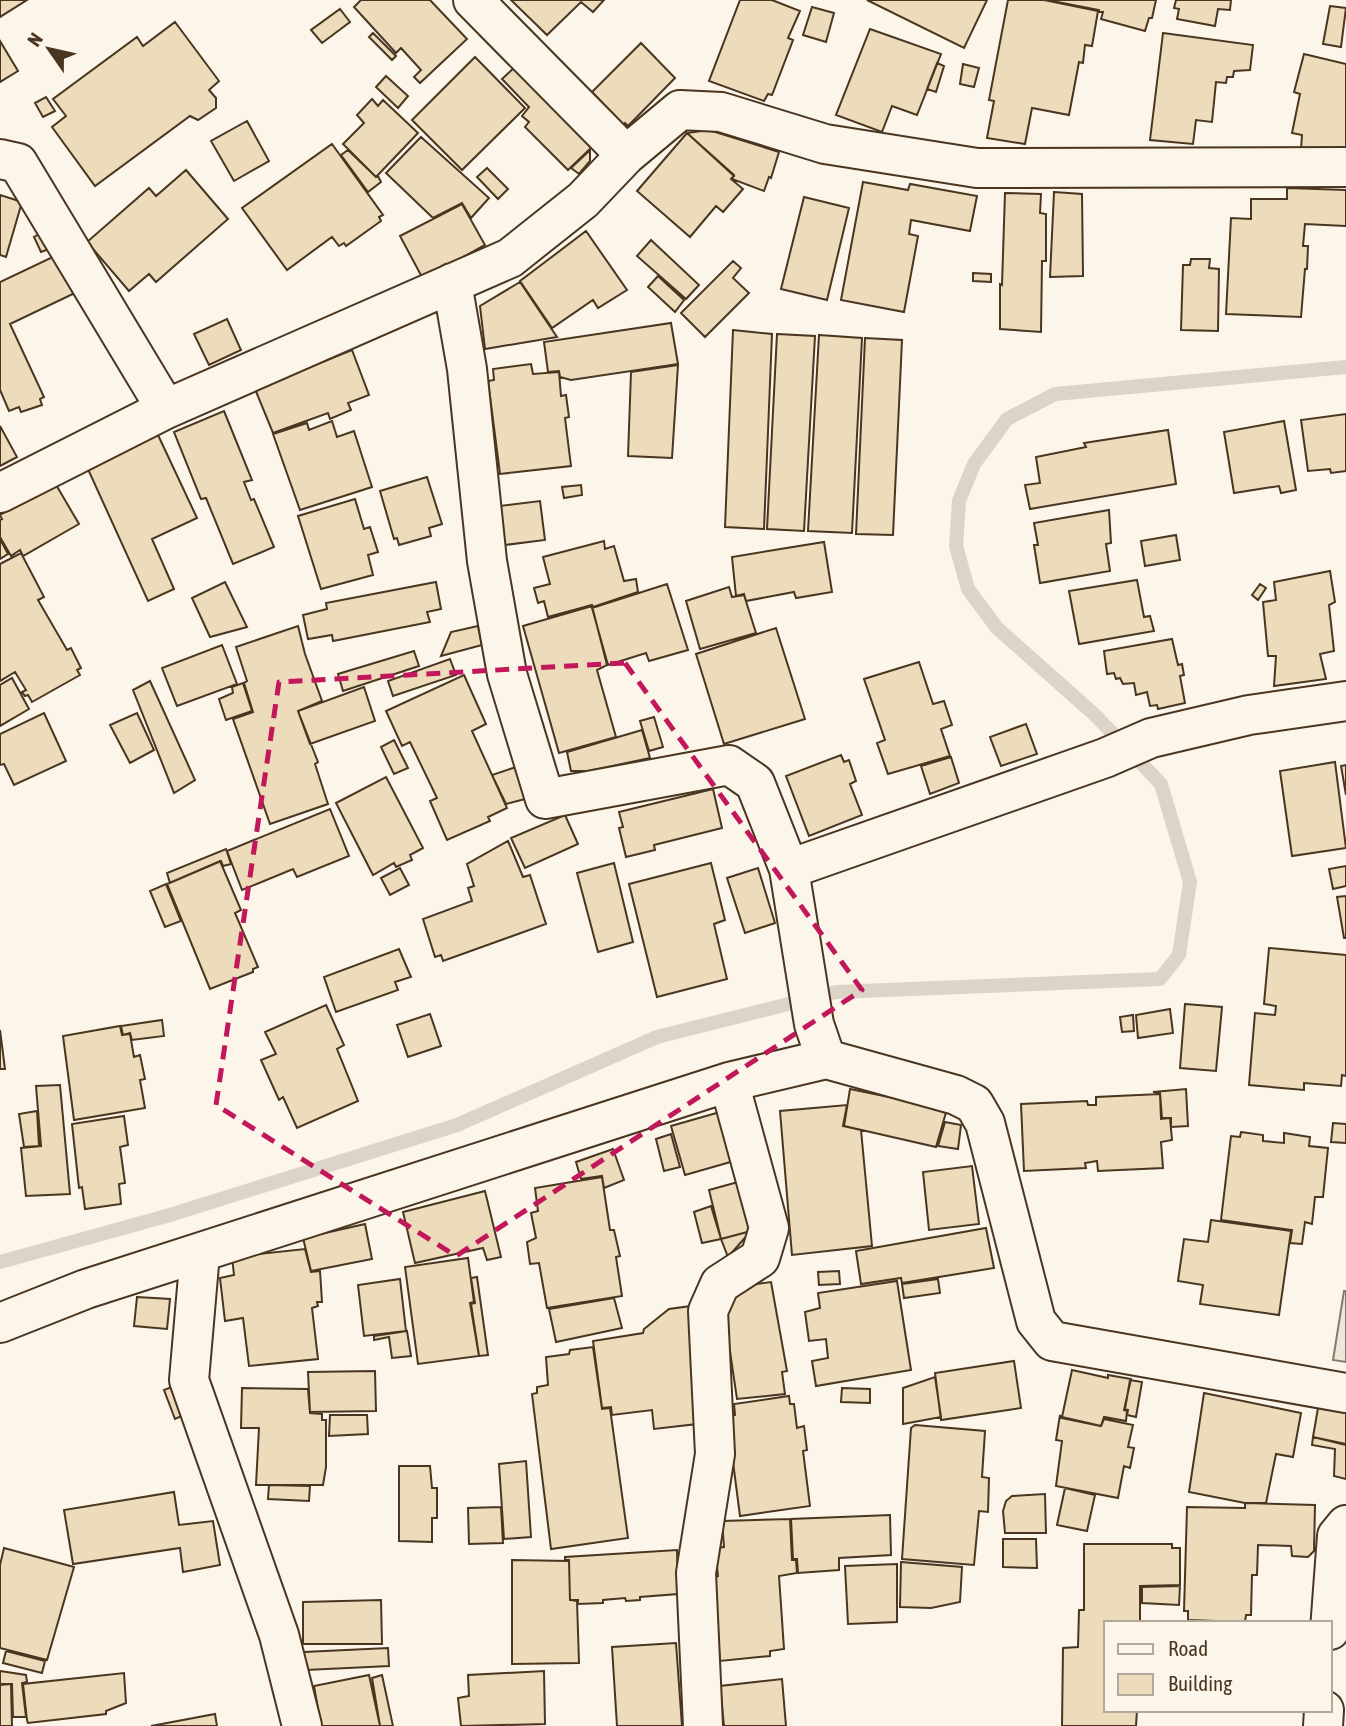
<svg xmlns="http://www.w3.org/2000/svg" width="1346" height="1726" font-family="'Asap Condensed',sans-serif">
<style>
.green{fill:#ede6d9;stroke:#887966;stroke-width:2}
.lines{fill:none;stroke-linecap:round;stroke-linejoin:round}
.stream{stroke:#dcd4c6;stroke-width:14}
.building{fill:#ecdcbc;stroke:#4a3520;stroke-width:2}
.street-casing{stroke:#4a3520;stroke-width:42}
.street{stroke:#fbf6e9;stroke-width:38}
.marked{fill:none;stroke:#c2185b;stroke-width:5;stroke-dasharray:14 9;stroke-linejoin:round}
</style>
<rect width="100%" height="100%" fill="#fbf6e9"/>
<path class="green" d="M1344,1291H1346V1362L1333,1360Z"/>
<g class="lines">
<path class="stream" d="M0,1262L170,1215L457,1125L657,1037L836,992L1160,979L1179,955L1190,882L1161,784L1095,715L997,628L968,589L956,546L959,501L974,464L1007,419L1055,394L1346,367"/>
</g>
<path class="building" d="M0,0H27L0,17Z
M361,0H430L467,39L420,83L414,77L421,70L401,48L396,53L354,7Z
M511,0H604L593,12L581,2L547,35Z
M740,0H772L800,11L788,38L793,40L772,95L768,94L764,101L709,81Z
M867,0H987L964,48Z
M1008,0H1044L1098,11L1092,46L1085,45L1083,63L1079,62L1069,115L1032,108L1025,144L987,138L994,101L989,100Z
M1047,0H1156L1152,18H1149L1145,31L1101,19L1103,12H1099V10Z
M1176,0H1231L1230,10L1218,9L1215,26L1177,19L1179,9L1174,8Z
M1330,6L1346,8L1341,47L1323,44Z
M812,7L834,13L826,42L803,35Z
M340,9L350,22L322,43L311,30Z
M175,22L219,81L209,90L216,98V108L198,120L190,116L95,186L52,127L66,116L53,99L137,37L143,46Z
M870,29L941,54L917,115L892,106L882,132L836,115Z
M373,33L396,56L392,60L369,37Z
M1163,33L1253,45L1250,70L1234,71L1233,77H1227L1226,83L1216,82L1212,122L1196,120L1193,144L1150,140Z
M0,41L18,71L0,82Z
M641,43L675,78L628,126L625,123L623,125L592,92Z
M1304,54L1346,64V150L1301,149L1302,135L1292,133L1300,94L1294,92Z
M475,57L525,108L462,170L412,120Z
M937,63L944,66L936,92L927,89Z
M963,64L979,68L974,87L960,84Z
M515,67L592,147L568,170L525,127L529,122L522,116L529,107L502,79Z
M386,76L408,96L398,108L376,87Z
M46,97L55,111L43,117L35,103Z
M372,99L378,106L383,100L418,133L376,177L343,144L364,123L357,115Z
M247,121L269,161L234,181L211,141Z
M709,130L779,152L771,178L769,177L764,191L732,179L734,175L687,133Z
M687,133L734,176L731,179L743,189L723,212L716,206L690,237L637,191Z
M421,137L489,198L471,218L462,203L433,218L386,173Z
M332,144L383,215L379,217L381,221L346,246L344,243L339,246L332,237L287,270L242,208Z
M348,150L376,177L378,176L381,182L368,192L341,155Z
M590,150V161L579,174L571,168Z
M487,168L508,189L498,199L477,177Z
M186,170L228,219L156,282L149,274L129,291L87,242L149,188L156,196Z
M863,182L908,190L910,184L977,196L970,231L911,220L909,234L918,236L904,312L841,300Z
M1287,188L1346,190V226L1305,224L1303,246H1308L1307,269H1305L1301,317L1226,314L1231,218L1251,219V199H1287Z
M1054,192L1082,194L1083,276L1050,277Z
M1005,193L1041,194L1040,213L1046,214V261H1042L1041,332L1000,329V284L1002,285Z
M0,195L22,202L6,257L0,255Z
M804,197L849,208L827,300L781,289Z
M462,204L485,245L423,279L400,236Z
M586,231L627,290L598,308L593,300L552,328L520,281Z
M43,232L52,248L41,252L34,237Z
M651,240L699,285L686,299L637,256Z
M59,254L77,292L10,324L44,397L40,399L42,405L21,412L19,407L9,411L0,390V282Z
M1191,259H1210L1209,268L1219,269L1218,331L1181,330L1183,265H1190Z
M733,261L741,268L733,278L749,293L705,337L681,313Z
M973,273L991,274V282L973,281Z
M658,276L684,300L675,312L648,287Z
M520,282L557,337L485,349L480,306Z
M227,319L241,350L209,365L194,334Z
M671,323L678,364L571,380L560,377L559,371L548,372L544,342Z
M733,330L772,334L764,529L725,527Z
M777,334L815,336L804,531L767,529Z
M819,335L862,338L852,533L808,531Z
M865,338L902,340L893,535L856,534Z
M352,350L369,395L348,403L351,410L330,419L328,413L273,433L255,389Z
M531,364L533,374L559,372L561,396L566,395L569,417L565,418L571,466L500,474L488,381L494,380L493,369Z
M678,365L672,458L628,456L631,372Z
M224,411L252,480L244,482L251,500L254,499L274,547L233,564L206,498L201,499L174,432Z
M1346,414V471L1331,473L1330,469L1308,471L1301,420Z
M332,421L337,437L354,431L372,487L300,510L273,434L307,423L309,430Z
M1284,421L1296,490L1281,493L1279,486L1234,493L1224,432Z
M0,426L17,457L0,466Z
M1168,430L1176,484L1030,509L1025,485L1040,483L1036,457L1086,447L1084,443Z
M158,435L197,518L152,539L174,589L148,601L87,467Z
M427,477L442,524L429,528L431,536L399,545L397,538L394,539L380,491Z
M55,483L79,524L23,556L20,550L11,556L0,537V520L2,519L0,515Z
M581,485L582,495L564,498L562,487Z
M355,499L364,529L370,527L378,552L368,555L373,575L321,589L298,516Z
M540,501L545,540L505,545L499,506Z
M1109,510L1111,543L1106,544L1110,571L1040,583L1034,545H1038L1034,523Z
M1176,535L1180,560L1145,566L1141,541Z
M0,539L8,554L0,559Z
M604,541L605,549L614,546L624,581L636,579L638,592L593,607L592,605L548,617L544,601L538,603L534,588L550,584L543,557Z
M824,542L832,592L796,598L794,592L746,601L744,594L736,596L732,557Z
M21,553L44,597L38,600L67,650L71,648L81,668L77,670L80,675L32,702L28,695L25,696L22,692L26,690L15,672L0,681V564Z
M1330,571L1335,602L1329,605L1334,651L1320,654L1326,679L1274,686L1276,656H1268L1263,602L1276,600L1274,582Z
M1137,580L1144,617L1150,616L1154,631L1079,644L1069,591Z
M225,582L247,627L210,637L192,598Z
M436,582L441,609L427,612L430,622L333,641L332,635L308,639L303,615L327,609L326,603Z
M667,584L688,650L649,661L646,653L608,665L592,608Z
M1260,584L1266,588L1258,600L1252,595Z
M729,587L732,597L744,595L756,633L700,649L686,601Z
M592,606L607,665L597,670L616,737L559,753L523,626Z
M298,626L305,654L322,701L298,711L318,762L315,764L328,804L270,824L233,719L253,712L244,683L247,681L236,647Z
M478,626L482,645L441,656L451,632Z
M776,628L805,719L724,744L696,654Z
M1172,639L1178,665L1182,664L1184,675L1180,676L1185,703L1158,709L1157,705L1150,706L1147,692L1136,695L1134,683L1123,684L1120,678L1116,679L1114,673L1107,674L1104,651Z
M222,645L237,684L177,706L162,668Z
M414,651L419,666L343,691L338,674Z
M450,659L456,675L393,696L388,681Z
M919,662L933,704L944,701L952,725L941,729L950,756L888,774L877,743L885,740L864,679Z
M464,675L486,724L472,731L507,808L488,817L490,821L447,840L430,801L437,798L410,742L402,746L386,711Z
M12,678L29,709L0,726V685Z
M150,681L195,780L174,793L133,690Z
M243,683L252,711L226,720L219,699L233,693L232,687Z
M364,687L375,721L310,744L298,711Z
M44,713L66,761L14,785L4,764L0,765V734Z
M137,713L154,750L130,763L110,725Z
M654,717L663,747L649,751L640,721Z
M1026,724L1037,754L1001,766L990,737Z
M642,730L650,758L589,771H571L567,752Z
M394,740L408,768L394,774L381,747Z
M841,755L844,762L849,760L856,781L850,784L862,815L809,836L786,776Z
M951,757L959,783L930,794L921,766Z
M1335,762L1346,848L1292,856L1280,771Z
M1346,765V795L1341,766Z
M516,767L525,799L506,804L492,775Z
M386,777L423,848L410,855L412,860L396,867L394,863L373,875L336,803Z
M713,789L722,828L654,845L655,850L626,857L619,828L623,827L619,812Z
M330,809L349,856L297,877L293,869L242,890L227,851Z
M565,815L578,844L525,868L511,838Z
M508,841L523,877L530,875L546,924L443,961L441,955L435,957L423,919L472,901L468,888L474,886L467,864Z
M226,849L231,864L223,866L221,861L170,883L167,873Z
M220,861L241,910L235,913L258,967L253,969V972L210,989L167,884Z
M614,863L633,942L598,952L577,873Z
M711,863L725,920L714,924L727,979L657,997L629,884Z
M1346,866V886L1333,889L1329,869Z
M400,868L409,885L390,895L381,878Z
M758,868L775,923L745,933L727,878Z
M166,884L181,921L165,927L150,891Z
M1346,896V938H1344L1337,897Z
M1269,948L1346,955V1076L1342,1075L1341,1086L1304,1083V1090L1249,1085L1255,1013L1275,1015L1276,1006L1264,1004Z
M399,949L411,977L395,982L398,990L336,1012L324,977Z
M1185,1004L1222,1007L1216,1071L1180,1068Z
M326,1005L344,1045L337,1049L358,1101L297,1128L283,1097L279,1100L261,1060L276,1054L265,1032Z
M1170,1009L1173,1033L1138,1038L1136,1015Z
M430,1014L441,1046L408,1057L397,1025Z
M1133,1015L1134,1031L1122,1032L1120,1017Z
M162,1020L164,1036L132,1040L130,1033L123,1035L121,1026Z
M120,1026L122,1035L130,1034L134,1057L140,1055L145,1079L140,1080L145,1108L74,1120L63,1036Z
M0,1030L5,1069H0Z
M60,1085L70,1194L26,1196L21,1148L41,1146L36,1086Z
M850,1089L947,1109L936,1147L844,1126Z
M1186,1089L1188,1126L1171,1127V1118H1162L1160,1093L1153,1092Z
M1160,1094L1161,1119L1170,1118L1172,1140L1161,1142L1163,1168L1098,1171L1097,1161L1085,1163L1086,1168L1024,1171L1021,1104L1087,1101L1088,1105H1096V1097Z
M847,1105L843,1126L861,1130L872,1246L792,1255L780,1111Z
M37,1111L39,1146L24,1147L19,1114Z
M720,1112L734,1161L685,1175L671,1126Z
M124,1116L128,1145L120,1147L125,1183L119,1184L121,1204L85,1209L82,1187L79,1188L72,1124Z
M945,1122L961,1125L958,1149L938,1146Z
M1333,1123L1346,1124V1143L1331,1142Z
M1241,1132L1263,1135V1141L1284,1143V1133L1310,1137L1309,1146L1328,1148L1323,1197H1315L1312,1224L1305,1222L1302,1244L1290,1243L1292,1230L1221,1220L1231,1136L1240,1137Z
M671,1134L680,1167L664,1171L656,1139Z
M613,1149L624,1180L604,1188L602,1176L581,1179L576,1162Z
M972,1166L979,1224L929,1230L923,1172Z
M602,1177L610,1230H614L620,1256L616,1257L622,1296L547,1308L539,1263L530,1264L527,1242L536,1238L531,1213L538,1211L535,1188Z
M738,1182L751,1231L721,1239L709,1190Z
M485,1191L501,1257L487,1260L483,1248L415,1263L403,1212Z
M711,1206L721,1239L702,1243L694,1212Z
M1211,1220L1291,1231L1279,1315L1200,1304L1203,1285L1178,1281L1184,1239L1208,1242Z
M365,1224L372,1259L311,1271L303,1238Z
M986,1228L994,1268L902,1283L901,1278L861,1284L856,1251Z
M751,1231L728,1257L721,1239Z
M305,1249L311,1272L320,1271L322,1302H317L318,1306L312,1308L318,1359L249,1366L243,1318L225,1321L220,1278L234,1275L232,1257Z
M468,1258L474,1302L470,1303L479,1356L418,1364L405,1267Z
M839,1271L840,1284L819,1285L818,1272Z
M477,1277L488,1355L479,1356L471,1304L475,1303L471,1278Z
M400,1279L406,1331L364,1336L358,1285Z
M938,1279L940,1293L904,1298L902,1284Z
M897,1281L911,1370L816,1386L812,1361L828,1358L826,1339L809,1341L805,1312L820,1308L818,1293Z
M771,1282L787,1371L782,1372L785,1394L737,1399L724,1311L741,1286Z
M137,1297L170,1299L167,1329L134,1326Z
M614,1298L622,1328L556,1342L549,1309Z
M691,1306L696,1378L692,1380L697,1424L654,1429L652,1410L612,1415L611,1407L602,1408L593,1341L643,1333L644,1329L669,1309Z
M407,1331L411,1356L392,1358L389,1337L374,1340V1336Z
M593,1347L602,1409L610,1408L628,1538L551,1549L532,1394L537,1393V1387L548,1385L546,1357L569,1354L570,1350Z
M1014,1361L1021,1408L941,1420L935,1373Z
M1072,1370L1108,1378V1375L1131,1379L1124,1410L1127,1411L1126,1421L1104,1417L1101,1426L1062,1417Z
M375,1371L376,1411L310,1412L308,1372Z
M935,1377L941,1417L903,1424V1388Z
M1130,1380L1142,1382L1136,1417L1127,1415L1128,1410L1125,1409Z
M174,1386L184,1415L175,1419L164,1390Z
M242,1388L308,1389L310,1413L322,1414V1420H326V1467L323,1485H256L259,1428H241Z
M842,1388L870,1389V1403L841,1402Z
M1204,1393L1301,1413L1293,1457L1276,1454L1266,1503H1245L1189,1492Z
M789,1396L790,1404H794L797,1428L804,1426L807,1450L803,1451L810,1506L740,1516L727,1416L735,1415L734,1404Z
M1318,1408L1346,1413V1444L1313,1437Z
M330,1415H367L368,1434L329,1436Z
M1060,1415L1061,1418L1101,1426L1104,1419L1133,1425L1128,1447L1134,1448L1130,1468L1124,1466L1118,1498L1056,1486L1062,1441L1056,1440Z
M915,1425L985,1431L982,1477L989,1478L988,1512L979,1511L974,1565L902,1559L911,1428Z
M1313,1437L1346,1445V1479L1334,1476L1335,1449L1312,1445Z
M526,1461L531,1537L504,1539L499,1464Z
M399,1466H430L432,1488H437V1518H432V1542L399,1541Z
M269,1485L310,1486L309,1501L268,1499Z
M1065,1488L1095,1495L1087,1531L1057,1525Z
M174,1492L179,1525L213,1521L220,1565L183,1572L180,1548L73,1564L64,1510Z
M1045,1494L1046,1533H1005L1003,1511L1006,1501L1012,1496Z
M1245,1503L1315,1505L1314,1551L1308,1557L1292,1556L1291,1546L1258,1545L1257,1575H1252L1251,1615H1246L1245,1622L1188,1620V1611H1184L1187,1507L1245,1508Z
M501,1507L503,1543L469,1544L468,1508Z
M890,1515L891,1555L839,1558V1570L798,1573L797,1559H793L791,1519Z
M790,1519L792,1560H796L797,1573L779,1576L784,1649L770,1651V1656L720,1661L713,1578L718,1576L715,1548L724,1547L722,1521Z
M1003,1539H1036L1037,1568L1003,1567Z
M1084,1544H1172V1548H1180V1585L1140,1586V1623H1106V1710H1137L1136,1726H1062L1063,1648L1078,1647L1079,1610H1084Z
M4,1548L74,1567L47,1660L0,1648V1565Z
M677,1550L678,1594L640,1597V1600L626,1601L625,1598L603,1600V1603L578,1604V1600H570L569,1560H565V1557Z
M512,1560L569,1561L570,1600L577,1601L579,1663L512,1664Z
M901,1562L962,1567L960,1602L931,1608L900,1607Z
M897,1564V1622L848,1624L845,1566Z
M1180,1586L1179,1605L1142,1603V1587Z
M381,1600L382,1644H303V1602Z
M676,1643L682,1726H617L612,1647Z
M388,1648L389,1666L306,1670L304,1652Z
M6,1651L45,1661L42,1673L3,1663Z
M0,1671L26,1675L27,1682L22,1683L26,1717H13L12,1684H0Z
M544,1671L545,1724L461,1726L458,1698L469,1696L468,1675Z
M124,1673L126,1703L106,1711V1714L28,1723L27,1720L23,1684Z
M369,1675L380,1726H321L314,1686Z
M382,1675L393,1726H380L372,1678Z
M782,1679L786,1726H724L720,1686Z
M11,1684L12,1726H0V1685Z
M215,1714L217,1726H151Z"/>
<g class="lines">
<defs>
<path id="street" d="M473,0L626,155
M0,159L18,163L166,409
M452,283L467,369L487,561L507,674L545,799L729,765L755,783L789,869L814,1024L826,1059
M0,493L166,409L510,258L583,200L626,155L680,110L721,112L825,144L977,168L1346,167
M789,869L1105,758L1151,738L1249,715L1346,701
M200,1253L189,1380L279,1635L302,1726
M0,1323L86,1289L729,1082L826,1059L956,1095L974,1104L985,1123L1036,1321L1052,1341L1346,1393
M1330,1630L1337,1536L1346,1525
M703,1726L696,1573L715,1454L708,1311L720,1284L760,1258L769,1228L729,1082
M1323,1726L1324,1710"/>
</defs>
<use href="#street" class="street-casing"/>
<use href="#street" class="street"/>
</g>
<path class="marked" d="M625,663L862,990L456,1256L216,1105L279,682Z"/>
<rect x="1104" y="1621" width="228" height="91" fill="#fbf6e9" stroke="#b4a999" stroke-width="2"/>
<rect x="1118" y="1644" width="35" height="10" fill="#fbf6e9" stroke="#b4a999" stroke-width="2"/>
<text x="1168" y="1656" font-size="21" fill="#4a3520">Road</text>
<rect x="1118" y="1674" width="35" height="21" fill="#ecdcbc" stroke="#b4a999" stroke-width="2"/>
<text x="1168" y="1691" font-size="21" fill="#4a3520">Building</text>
<g transform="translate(49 49) rotate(304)" stroke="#fbf6e9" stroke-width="5" paint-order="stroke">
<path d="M0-5L12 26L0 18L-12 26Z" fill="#4a3520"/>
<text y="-10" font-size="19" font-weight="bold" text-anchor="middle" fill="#4a3520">N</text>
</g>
</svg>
